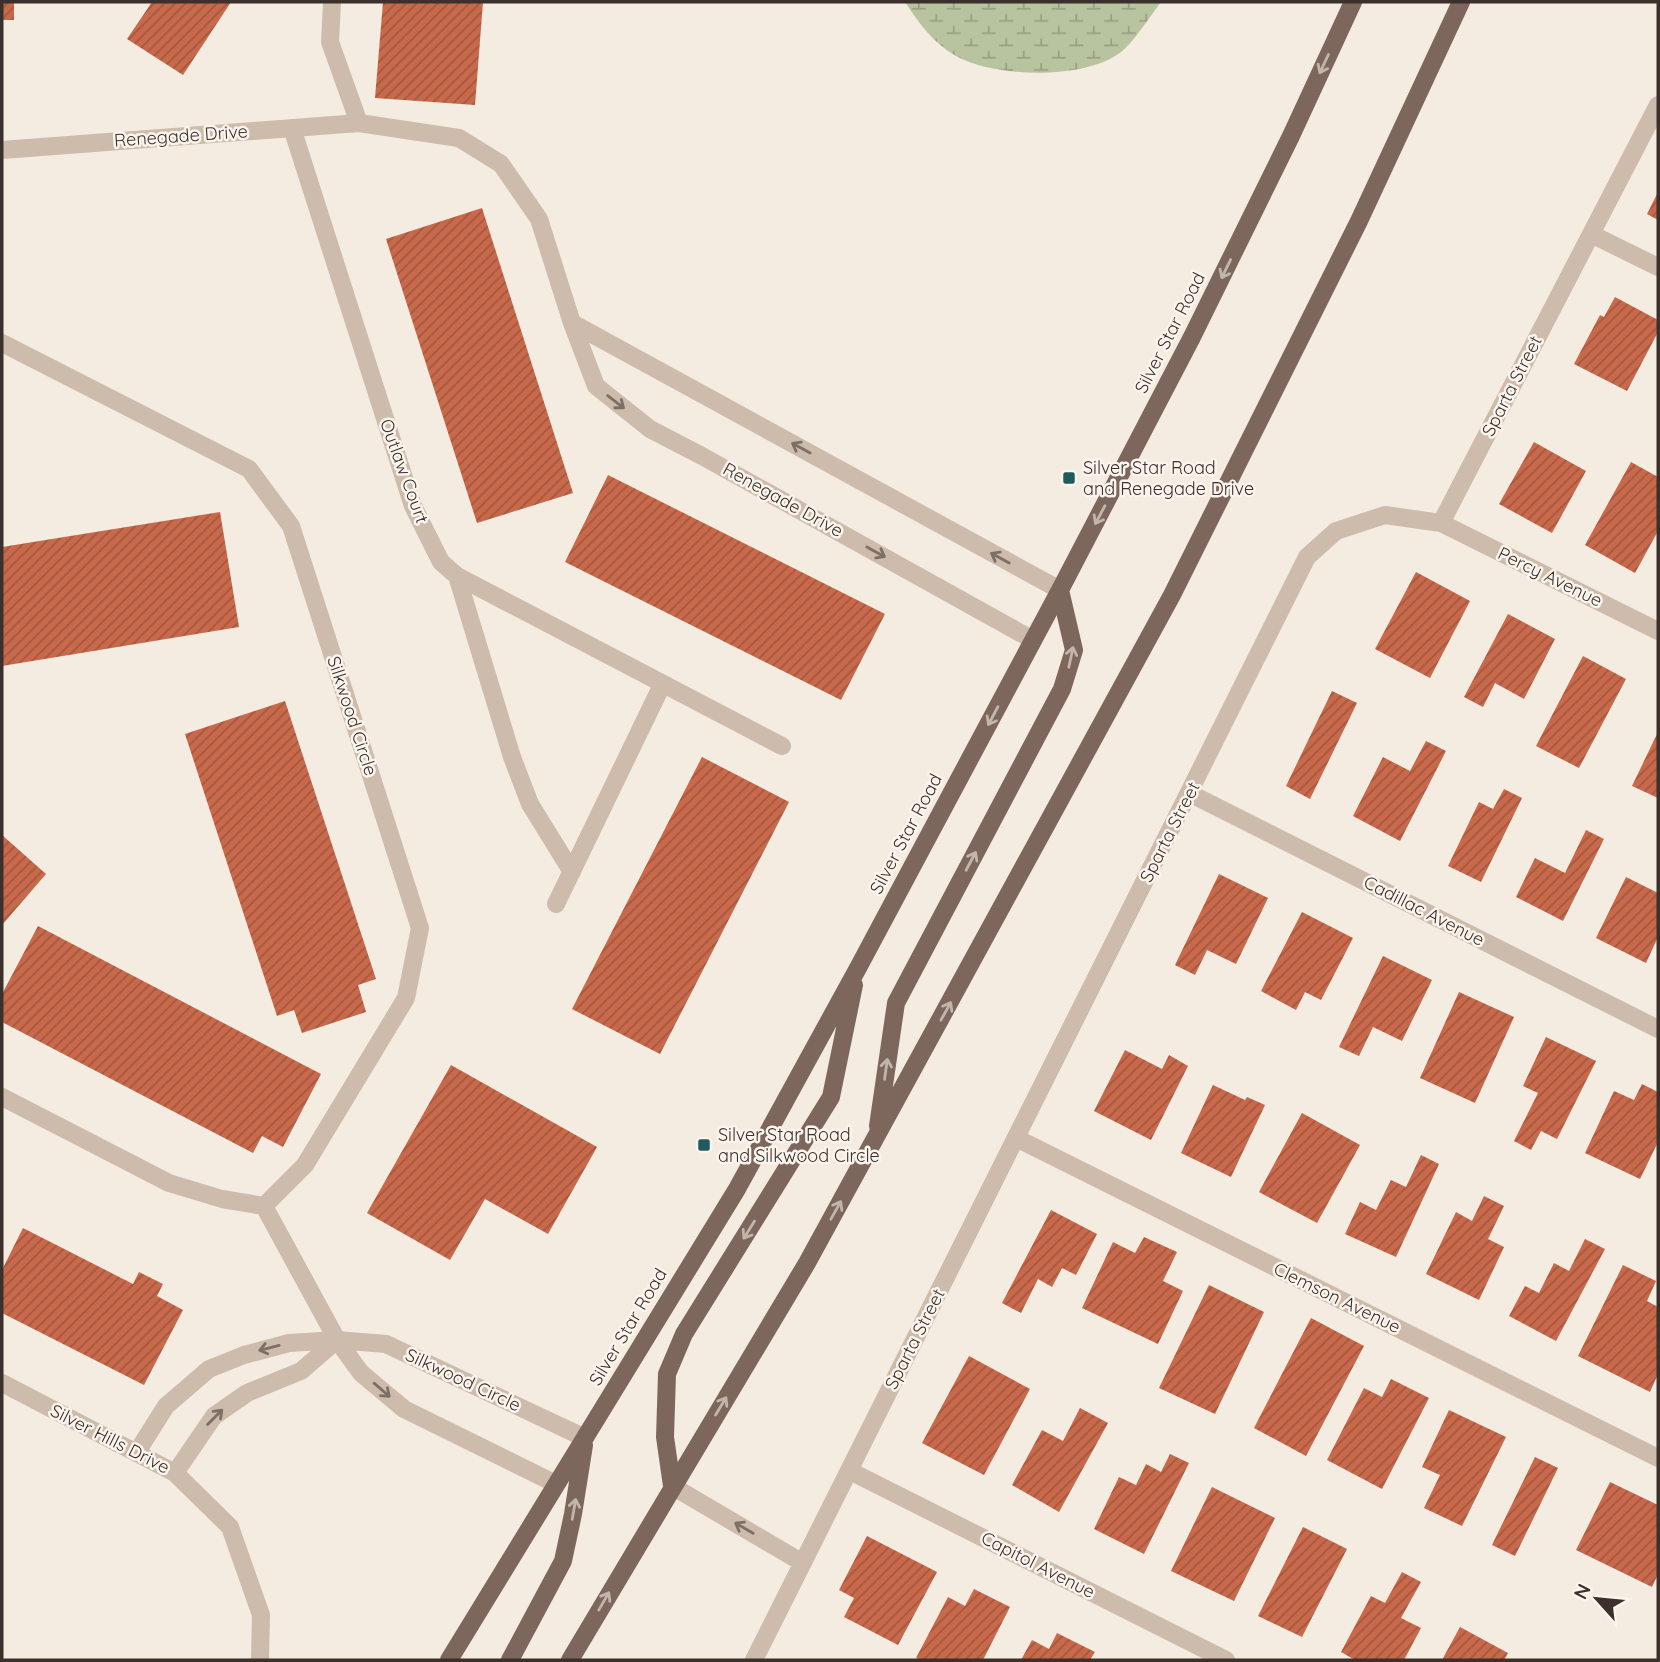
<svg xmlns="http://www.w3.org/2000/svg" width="1660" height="1662" font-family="Quicksand,sans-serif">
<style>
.wetland{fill:url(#wetland-marsh)}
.building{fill:url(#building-hatch)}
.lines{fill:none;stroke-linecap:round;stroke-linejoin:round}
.minor{stroke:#cdbbac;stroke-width:18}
.major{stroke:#7d675c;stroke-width:18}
.oneway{stroke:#c2b5ac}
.oneway2{stroke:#7d6f65}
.poi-dot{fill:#1f5a5e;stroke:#fbf5ee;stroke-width:2.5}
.labels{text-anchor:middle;stroke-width:5;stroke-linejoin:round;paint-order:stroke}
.street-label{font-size:18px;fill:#3b302b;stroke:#fbf5ee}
.poi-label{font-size:18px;fill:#3b302b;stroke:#fbf5ee;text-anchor:start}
</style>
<defs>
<pattern id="wetland-marsh" width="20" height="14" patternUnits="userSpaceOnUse" patternTransform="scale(1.75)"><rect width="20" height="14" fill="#b8c4a0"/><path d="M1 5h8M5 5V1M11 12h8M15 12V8" fill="none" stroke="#97a083"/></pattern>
<pattern id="building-hatch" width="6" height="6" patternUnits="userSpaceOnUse" patternTransform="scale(1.75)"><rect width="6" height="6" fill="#c8694b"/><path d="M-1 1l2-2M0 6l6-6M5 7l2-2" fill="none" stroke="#a4573f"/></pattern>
</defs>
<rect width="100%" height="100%" fill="#f4ebe1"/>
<path class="wetland" d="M905,2H1161C1151,15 1133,43 1121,52C1085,80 995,78 956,56C933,43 919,23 905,2Z"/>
<path class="building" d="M2,2H14V20H2Z
M152,2H231L183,75L127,39Z
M383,2H483L475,105L375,98Z
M1658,192V220L1647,214Z
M482,208L573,493L477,523L386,239Z
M1615,297L1658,320V332L1627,391L1574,364L1600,315L1604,317Z
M1534,442L1586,471L1552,533L1499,504Z
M1631,462L1658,477V531L1635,573L1585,545Z
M608,475L885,614L841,700L565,562Z
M220,512L239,627L2,666V547Z
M1416,572L1470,601L1430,678L1375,649Z
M1508,614L1555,639L1524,699L1495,683L1483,707L1464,697Z
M1583,656L1626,679L1579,768L1536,746Z
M1332,691L1357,703L1310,799L1286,786Z
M285,701L376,979L358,985L366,1012L302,1033L294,1010L277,1016L185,734Z
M1658,732V798L1632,786Z
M1426,741L1446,751L1400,841L1353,816L1383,757L1410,771Z
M702,757L789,802L660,1054L572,1009Z
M1504,789L1522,798L1481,882L1448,866L1479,802L1493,809Z
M1586,830L1604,839L1563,921L1516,897L1535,858L1565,873Z
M2,835L46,874L2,925Z
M1219,874L1268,898L1236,964L1207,950L1195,975L1175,965Z
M1626,877L1658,893V937L1646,963L1596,938Z
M1302,912L1353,938L1321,1000L1305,992L1296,1010L1261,991Z
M38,926L321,1074L283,1147L262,1136L253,1153L2,1022V994Z
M1383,956L1432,980L1402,1041L1373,1027L1359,1056L1339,1047Z
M1459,992L1514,1017L1475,1103L1420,1078Z
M1546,1037L1596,1061L1557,1139L1541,1131L1531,1150L1514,1141L1538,1093L1523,1086Z
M1125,1050L1162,1069L1169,1055L1188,1066L1151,1140L1094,1111Z
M451,1065L597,1147L548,1234L485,1199L450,1260L367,1213Z
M1642,1084L1658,1092V1142L1640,1179L1585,1153L1614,1091L1634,1100Z
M1213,1085L1245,1100L1247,1097L1265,1105L1231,1177L1181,1153Z
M1302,1113L1360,1145L1317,1223L1259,1192Z
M1421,1155L1439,1164L1396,1257L1345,1234L1360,1202L1376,1210L1391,1180L1406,1187Z
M1484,1196L1504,1206L1488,1239L1504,1247L1479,1300L1426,1274L1456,1212L1472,1221Z
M1051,1210L1097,1234L1076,1275L1062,1268L1052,1287L1038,1279L1021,1313L1002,1303Z
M23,1228L133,1284L139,1272L163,1284L157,1296L183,1310L144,1385L2,1313V1270Z
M1144,1237L1177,1252L1163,1281L1183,1291L1158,1344L1082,1308L1113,1242L1135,1253Z
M1585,1239L1605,1249L1556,1341L1509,1316L1525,1286L1539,1293L1554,1263L1569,1271Z
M1623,1265L1656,1281L1647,1301L1658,1307V1374L1650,1392L1578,1356Z
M1209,1285L1264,1312L1215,1414L1159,1388Z
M1311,1318L1364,1346L1306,1456L1254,1428Z
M969,1356L1030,1389L984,1475L922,1443Z
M1391,1379L1429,1398L1382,1489L1327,1460L1364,1388L1382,1397Z
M1080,1408L1108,1423L1059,1512L1012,1485L1042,1430L1063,1441Z
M1449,1410L1506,1437L1462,1526L1424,1508L1440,1475L1422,1467Z
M1170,1454L1189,1463L1144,1554L1094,1529L1119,1477L1136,1485L1146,1464L1161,1472Z
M1535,1457L1558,1468L1515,1556L1492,1545Z
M1610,1482L1658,1505V1574L1652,1587L1576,1550Z
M1212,1487L1275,1518L1234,1601L1171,1571Z
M1303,1527L1347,1549L1302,1637L1258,1616Z
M867,1536L937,1572L898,1645L844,1617L854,1598L839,1590Z
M1402,1572L1421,1582L1401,1618L1421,1628L1404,1660H1355L1341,1652L1371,1596L1385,1603Z
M974,1589L1010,1607L983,1660H921L916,1658L948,1597L965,1606Z
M1460,1627L1508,1653L1504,1660H1442Z
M1057,1633L1095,1652L1090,1660H1021L1032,1640L1049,1649Z"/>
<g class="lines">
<path class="minor" d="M332,2L330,42L359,123
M292,128L413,506L441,562L457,576L782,746
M2,150L359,123L459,138L501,164L539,219L572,323L596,386L650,429L702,456L1033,640
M1591,234L1658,267
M572,323L1060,590
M2,343L249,469L291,526L420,928L406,998L305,1165L264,1206
M1441,523L1658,631
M457,576L512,757L530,804L572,872
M1189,793L1658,1029
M556,904L662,685
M2,1097L169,1183L222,1199L264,1206
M1016,1138L1658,1458
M264,1206L337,1340L361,1373L404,1409L556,1484
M2,1383L175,1473L230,1527L261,1615L260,1660
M137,1452L166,1406L209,1369L244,1355L289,1343L337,1340L386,1344L585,1438
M850,1471L1226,1660
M175,1473L214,1416L247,1393L301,1371L337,1340
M672,1486L803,1563
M754,1660L1307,557L1336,531L1385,515L1441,523L1658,105"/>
<path class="major" d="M878,1126L896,1003L1062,689L1074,650L1060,590
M672,1486L665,1437L667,1374L684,1334L831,1097L854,985
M449,1660L737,1189L858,968L1060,590L1192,337L1291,136L1353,2
M510,1660L563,1561L573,1514L584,1445
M570,1660L807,1263L1172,595L1359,221L1461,2"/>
</g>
<defs><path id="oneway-shaft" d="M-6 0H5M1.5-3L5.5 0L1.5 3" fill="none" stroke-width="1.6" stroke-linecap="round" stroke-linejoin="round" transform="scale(1.75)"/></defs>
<g class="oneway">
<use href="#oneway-shaft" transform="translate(1324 64) rotate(115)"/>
<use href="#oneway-shaft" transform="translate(1226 269) rotate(116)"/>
<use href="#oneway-shaft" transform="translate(1100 515) rotate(118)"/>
<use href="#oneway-shaft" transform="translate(1071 657) rotate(-78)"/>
<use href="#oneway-shaft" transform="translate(993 716) rotate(118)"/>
<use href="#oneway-shaft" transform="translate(971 861) rotate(-62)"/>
<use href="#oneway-shaft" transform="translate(946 1011) rotate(-61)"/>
<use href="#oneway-shaft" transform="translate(886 1069) rotate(-82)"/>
<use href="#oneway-shaft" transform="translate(836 1210) rotate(-61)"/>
<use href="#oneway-shaft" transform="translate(749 1230) rotate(122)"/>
<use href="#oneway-shaft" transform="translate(721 1406) rotate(-59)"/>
<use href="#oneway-shaft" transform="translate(574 1509) rotate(-80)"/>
<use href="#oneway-shaft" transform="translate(604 1601) rotate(-60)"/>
</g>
<g class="oneway2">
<use href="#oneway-shaft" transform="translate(616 402) rotate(38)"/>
<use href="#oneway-shaft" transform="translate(801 448) rotate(-151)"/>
<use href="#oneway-shaft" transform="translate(876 552) rotate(29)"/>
<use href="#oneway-shaft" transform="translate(1000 558) rotate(-151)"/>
<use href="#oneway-shaft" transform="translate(269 1348) rotate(166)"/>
<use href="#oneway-shaft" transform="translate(382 1390) rotate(41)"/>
<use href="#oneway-shaft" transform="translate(215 1417) rotate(-45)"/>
<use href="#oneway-shaft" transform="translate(744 1528) rotate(-150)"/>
</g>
<g class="poi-dot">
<rect x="1062" y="471" width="14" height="14" rx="3.5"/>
<rect x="697" y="1138" width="14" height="14" rx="3.5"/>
</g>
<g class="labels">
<g class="street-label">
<text transform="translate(181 136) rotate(-4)" y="6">Renegade Drive</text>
<text transform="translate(1170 333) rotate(-63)" y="6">Silver Star Road</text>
<text transform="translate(1512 386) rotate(-63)" y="6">Sparta Street</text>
<text transform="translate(404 471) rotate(70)" y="6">Outlaw Court</text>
<text transform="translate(783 500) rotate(29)" y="6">Renegade Drive</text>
<text transform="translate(1550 577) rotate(26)" y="6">Percy Avenue</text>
<text transform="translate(352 716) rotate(72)" y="6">Silkwood Circle</text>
<text transform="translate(1170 832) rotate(-63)" y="6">Sparta Street</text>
<text transform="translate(906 834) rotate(-62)" y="6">Silver Star Road</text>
<text transform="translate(1424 911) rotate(27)" y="6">Cadillac Avenue</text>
<text transform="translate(1337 1298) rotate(26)" y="6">Clemson Avenue</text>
<text transform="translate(628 1327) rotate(-59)" y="6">Silver Star Road</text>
<text transform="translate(915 1339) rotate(-63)" y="6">Sparta Street</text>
<text transform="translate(463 1380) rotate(25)" y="6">Silkwood Circle</text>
<text transform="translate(110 1439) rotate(27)" y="6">Silver Hills Drive</text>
<text transform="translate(1038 1565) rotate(27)" y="6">Capitol Avenue</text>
</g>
<g class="poi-label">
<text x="1083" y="474">Silver Star Road<tspan x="1083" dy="21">and Renegade Drive</tspan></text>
<text x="718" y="1141">Silver Star Road<tspan x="718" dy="21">and Silkwood Circle</tspan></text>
</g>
</g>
<rect width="1660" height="1662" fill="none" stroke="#3b302b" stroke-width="7"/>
<g transform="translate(1597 1599) rotate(297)" stroke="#fbf5ee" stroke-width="5" paint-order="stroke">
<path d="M0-5L12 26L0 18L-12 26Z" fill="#3b302b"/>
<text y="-10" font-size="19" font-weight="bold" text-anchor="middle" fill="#3b302b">N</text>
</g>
</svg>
